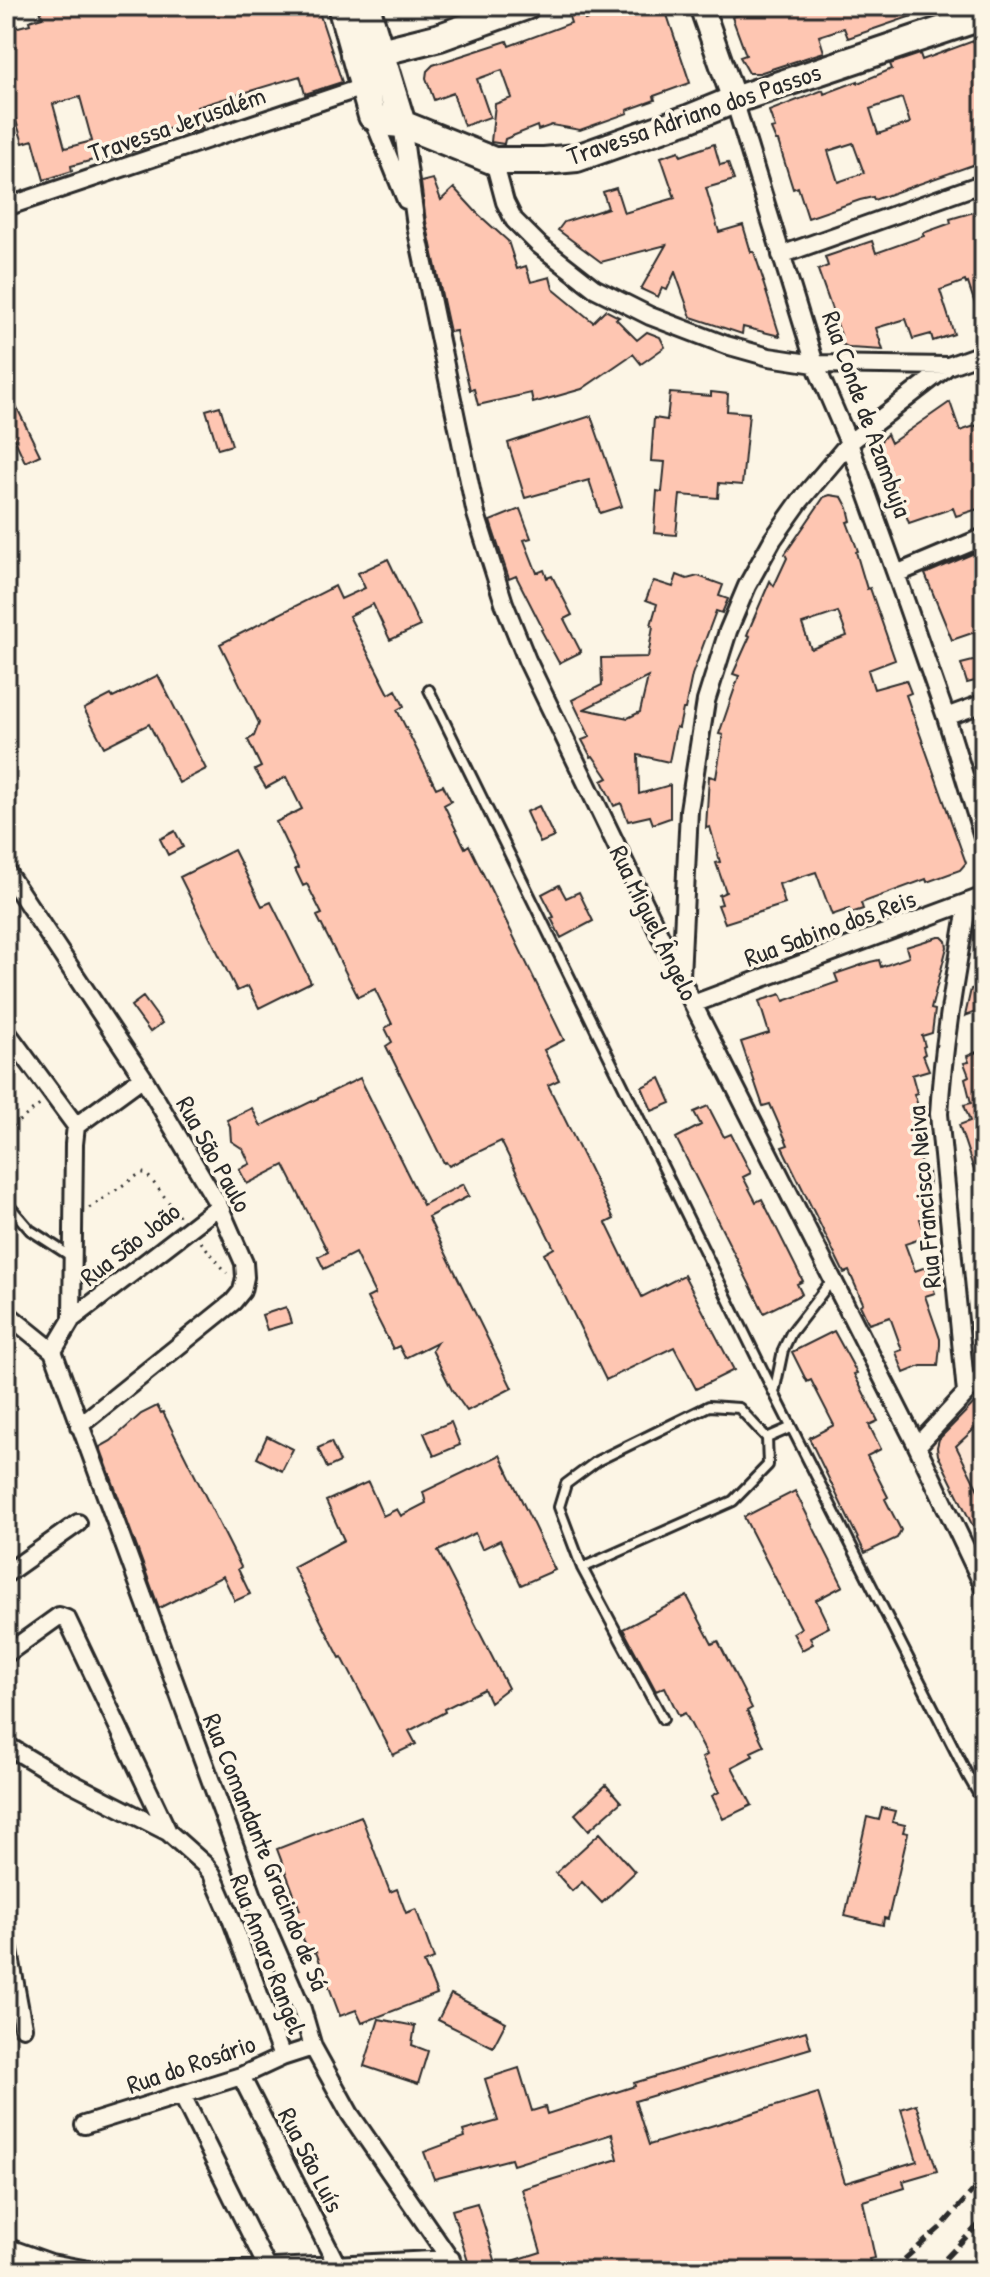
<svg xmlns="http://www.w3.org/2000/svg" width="990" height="2277" font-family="'Patrick Hand',sans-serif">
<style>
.built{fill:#fde7d6}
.building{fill:#fec6b2;stroke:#2b2b2b;stroke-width:2;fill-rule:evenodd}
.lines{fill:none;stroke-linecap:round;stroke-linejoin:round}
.service-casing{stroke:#2b2b2b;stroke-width:14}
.minor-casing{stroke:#2b2b2b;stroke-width:22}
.tertiary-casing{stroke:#2b2b2b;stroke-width:28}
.primary-casing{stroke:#2b2b2b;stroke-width:32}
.path{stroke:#2b2b2b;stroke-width:3;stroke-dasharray:2 6;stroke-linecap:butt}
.service{stroke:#fcf5e5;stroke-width:8}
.minor{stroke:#fcf5e5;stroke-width:16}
.tertiary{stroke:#fcf5e5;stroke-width:22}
.primary{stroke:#fcf5e5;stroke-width:26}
.rail{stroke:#2b2b2b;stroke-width:5;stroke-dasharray:12 6;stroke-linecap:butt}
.labels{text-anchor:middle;stroke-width:7;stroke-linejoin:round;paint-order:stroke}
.street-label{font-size:26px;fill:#2b2b2b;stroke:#fcf5e5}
</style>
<rect width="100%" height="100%" fill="#fcf5e5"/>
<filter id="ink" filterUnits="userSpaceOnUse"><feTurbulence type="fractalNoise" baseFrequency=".0125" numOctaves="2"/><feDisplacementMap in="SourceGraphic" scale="16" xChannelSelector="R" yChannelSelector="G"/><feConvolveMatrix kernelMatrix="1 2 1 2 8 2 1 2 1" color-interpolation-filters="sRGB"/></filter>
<g filter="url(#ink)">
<path class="built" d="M984,1395V1552L932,1444Z"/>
<path class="building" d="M39,6H317L342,82L305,94L300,76L197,107L203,128L185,134L182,125L147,135L149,146L98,162L97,159L71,166L72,171L44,180L33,140L23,143L11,105L6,107V30L30,24L29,21L42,17ZM80,97L92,141L65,148L53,104Z
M609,6H664L690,83L654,96L655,100L627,110L628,113L580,130L552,125L538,130L537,126L505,139L504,144L491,142L495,104L512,98L502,70L477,79L490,117L464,126L453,93L434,100L426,78L427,71L433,65L507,41L509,46L571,23L568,14L581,9L585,20L610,11Z
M764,6H935V8L848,38L844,28L819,36L824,52L759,73H749L740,57L746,55L732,17Z
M976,40L978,46L984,44V161L874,200L873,197L860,200L808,218L798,187L793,189L778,141H776L771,129L775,128L769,111L823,90L824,94L858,81V83L892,69L890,64L920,54L922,60ZM902,98L910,123L878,134L870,109ZM853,143L864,173L838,182L828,151Z
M714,144L720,165L728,163L734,180L706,188L719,232L743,225L751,252H754L764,282H763L780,336L743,327L742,334L691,317L675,272L667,290L662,288L658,297L641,289L666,245L601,262L558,230L564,222L608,208L603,192L616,188L624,213L675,198L661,157L679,151L681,156Z
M433,179L441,200L454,188L478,214L508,241L517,269L526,266L531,282L550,277L553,289L593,322L605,310L619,317L616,319L637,340L647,332L660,337L665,347L641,364L633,354L582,389L533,403L531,393L478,405L474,389L470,390L456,331L450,332L426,222L421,182Z
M984,209V322H981L968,283L966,284L965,281L940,290L954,334L933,341L931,334L913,339L906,319L876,328L883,350L850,348L827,337L841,335L818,270L828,266L825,257L872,241L876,253L924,236L923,233L951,223L950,219Z
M6,385L40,455L25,462L14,438L6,442Z
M711,392L728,394L727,411L749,413L742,485L719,483L718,498L680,495L676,535L654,533L657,491L662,492L665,462L651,461L654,418L667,420L670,393L711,396Z
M950,402L960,431L984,423V507L956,516L953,508L909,523L896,488L888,471L886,472L878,452V444L887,434L891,443Z
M220,406L232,445L218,449L206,410Z
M591,416L622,506L600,513L589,480L525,498L508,443Z
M830,495L842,497L848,508L851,521L847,522L858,551L856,552L867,589L870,588L895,660L868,670L874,689L906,680L911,693L906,695L966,863L960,870L927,882L926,879L861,903L863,909L851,913L849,909L832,915L816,872L779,884L785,904L725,923L718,905L722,904L719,895L726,892L716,863L720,862L710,827L706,828L709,776L716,778L723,735L719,734L739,676L733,674L750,636L747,635L751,625L770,581L774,586L787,558L785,554L824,497ZM838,612L847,636L811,649L802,624Z
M520,509L531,538L524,540L537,573L544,570L547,578L552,576L572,615L564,619L581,652L559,663L541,630L543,629L516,576L509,579L490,521Z
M984,549V629L952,640L925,574Z
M388,559L420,626L390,640L373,604L349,616L389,694L396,690L404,706L397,710L436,788L443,785L451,801L444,805L465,848L469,845L564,1040L544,1050L559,1080L548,1085L614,1219L606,1223L642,1297L684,1275L734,1370L696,1389L674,1347L606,1380L544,1254L554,1248L501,1141L449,1166L446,1162L444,1163L386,1046L392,1042L385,1028L392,1024L375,989L358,997L317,916L322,914L307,884L303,886L295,869L298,868L276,822L302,809L286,777L266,788L255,770L261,767L248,740L254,736L259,723L220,644L335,586L341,599L365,588L358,573Z
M677,575L687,579L698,576L723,585L719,596L728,599L722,613L716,611L692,675L685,709H683L679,728L676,727L669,762L638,755L639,794L670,785V818L653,824L650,816L628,821L621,803L614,806L602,781L608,778L593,756L591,757L582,740L590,737L572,700L602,685L601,658L648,657L653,626L651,625L657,604L646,600L652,584L654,581L673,587ZM648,677L640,712L628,718L584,709Z
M977,660L983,679L967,683L961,664Z
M158,675L206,769L179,783L149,724L104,747L84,709L111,695L113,698Z
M539,806L554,837L540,843L526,812Z
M175,831L183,847L168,855L160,839Z
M234,850L262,906L271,902L311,982L259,1008L248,986L237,991L180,877Z
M559,885L566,898L579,892L593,921L561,938L551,918L554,917L542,894Z
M938,937H942L946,941L947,947L931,1009L935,1010L932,1033L922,1036L925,1046L923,1047L925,1054L923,1055L929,1070L912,1075L917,1093L914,1094L921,1114L917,1115L923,1133L912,1137L923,1170L928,1169L929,1190L916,1192L925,1218L920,1219L926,1237L905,1244L915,1271L926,1267L935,1293L925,1296L940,1339V1345L938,1366H921L904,1373L896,1352L902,1350L890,1317L869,1324L860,1305L863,1303L849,1271L844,1273L782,1147L788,1145L770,1104L763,1106L741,1042L769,1033L759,1001L781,994L784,1001L838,982L835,974L870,962L879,960L881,967L909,957L906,947Z
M984,985V1009L965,1016L971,989Z
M143,997L162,1023L150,1032L131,1006Z
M984,1049V1197H983L959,1125L970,1121L964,1105L971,1103L965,1078L969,1076L964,1063L969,1062L967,1056Z
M360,1078L423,1205L463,1184L469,1196L428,1217L512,1388L467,1411L452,1390L432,1350L437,1342L405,1358L399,1346L393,1349L367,1298L375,1294L355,1253L324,1269L318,1257L328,1252L284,1165L247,1184L239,1169L250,1164L243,1149L231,1141L230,1126L227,1120L252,1108L261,1126Z
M660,1078L671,1103L652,1111L642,1087Z
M708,1106L724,1137L731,1134L751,1173L743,1177L756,1202L762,1199L803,1281L797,1284L802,1294L764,1313L676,1138L701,1125L694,1112Z
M286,1307L291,1323L267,1330L262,1315Z
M834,1331L857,1373L854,1374L878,1421L869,1425L881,1449L867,1456L888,1497L885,1499L901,1530L897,1538L865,1553L809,1438L834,1425L811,1380L807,1382L792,1352Z
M984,1393V1420L956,1446L984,1502V1549L938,1455L937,1447L939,1439Z
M157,1406L161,1413L163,1412L241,1567L238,1569L250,1594L235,1601L223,1576L159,1608L100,1447L111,1441L141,1414Z
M451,1422L460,1445L434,1456L424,1433Z
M267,1436L293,1449L282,1471L257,1458Z
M331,1442L340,1462L327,1468L318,1448Z
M500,1455L555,1570L521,1585L500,1540L482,1549L475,1533L438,1551L508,1688L490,1702L484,1689L444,1709L445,1712L409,1731L416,1744L393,1755L342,1657L340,1658L293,1567L344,1540L326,1501L368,1482L383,1516L397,1509L401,1516L426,1503L423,1492Z
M795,1491L843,1586L816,1600L829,1627L810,1637L813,1644L802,1650L793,1633L801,1628L744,1517Z
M687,1596L712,1644L718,1641L752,1708L747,1711L764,1746L751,1752L753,1756L732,1767L752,1805L723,1819L712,1796L719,1792L702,1758L707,1755L685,1713L679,1716L665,1687L656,1691L623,1629Z
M606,1785L621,1802L589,1830L575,1814Z
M882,1808L895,1811L892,1822L905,1825L903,1832L908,1833L888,1919L884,1918L883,1925L845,1916L867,1817L879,1820Z
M361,1816L390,1892L397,1889L406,1913L416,1909L434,1959L424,1963L437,1994L362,2023L356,2010L340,2016L316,1952L309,1955L293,1912L300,1910L277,1849Z
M600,1833L635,1872L602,1903L582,1882L572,1891L556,1873Z
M451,1994L506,2022L493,2047L438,2020Z
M379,2019L415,2026L412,2045L428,2051L418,2084L364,2066Z
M806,2031L811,2048L635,2101L649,2145L818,2093L845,2183L917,2161L901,2109L916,2104L937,2171L903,2181L905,2188L863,2201L875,2258L869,2259L873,2271H471L452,2210L477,2203L497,2266L541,2252L522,2189L618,2159L612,2134L513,2165L511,2159L434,2179L424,2152L465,2137L463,2131L498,2121L485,2079L519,2068L532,2111L545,2107L547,2114L635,2086L634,2083Z"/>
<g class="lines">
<defs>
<path id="service" d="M429,690L774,1393
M6,1202L30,1230L72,1257
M832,1280L791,1333L783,1350L774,1393L968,1776L984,1804
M767,1438L790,1428
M582,1568L733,1501L768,1465L767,1438L739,1408L709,1406L597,1461L566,1484L559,1507L582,1568L663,1719"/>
<path id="minor" d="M734,100L815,364L849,443L896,574L946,717L984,840
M372,116L406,200
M402,124L416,226L476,514L504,603L527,660L693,1004L917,1446L984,1587
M494,161L505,202L514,220L539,245L594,288L650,316L726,345L769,357L815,364L948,366
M6,207L363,87
M781,255L984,183
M896,574L984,537
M946,717L984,703
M6,871L143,1077L219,1206L244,1263L245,1277L242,1291L233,1302L79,1426
M681,976L689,810L706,701L728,631L747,586L773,539L800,501L849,443L948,366L984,353
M693,1004L984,896
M6,1031L76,1126
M6,1313L53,1351L253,1896L302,2009L313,2047L350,2114L458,2271
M72,1319L219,1206
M53,1351L72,1319L74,1144L76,1126L143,1077
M966,1393L939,1114C943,1043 956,972 968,902
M917,1446L984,1374
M6,1574L78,1523
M6,1654L59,1616L67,1619L168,1832
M6,1745L56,1775L168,1832L205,1865L212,1874L229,1913L282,2057
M6,1935L23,2027
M241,2076L337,2265
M182,2095L268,2269
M84,2125L241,2076L282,2057L313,2047
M6,2247L51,2263L94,2271
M215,2271L451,2259"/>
<path id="tertiary" d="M701,6L734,100"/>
<path id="primary" d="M341,6L372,116L390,123L402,124L494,161H544L577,158L690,118L734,100L984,16
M366,6L402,124
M354,54L366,49L380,52L440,37L526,6"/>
</defs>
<use href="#service" class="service-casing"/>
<use href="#minor" class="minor-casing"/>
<use href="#tertiary" class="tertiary-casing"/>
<use href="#primary" class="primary-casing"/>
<path class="path" d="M6,1131L41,1104
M89,1208L141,1173H146L181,1218
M201,1242L227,1273"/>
<use href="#service" class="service"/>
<use href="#minor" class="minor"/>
<use href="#tertiary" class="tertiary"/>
<use href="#primary" class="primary"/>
<path class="rail" d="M891,2271L942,2226L984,2178
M933,2271L984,2219
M975,2271L984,2261"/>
</g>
</g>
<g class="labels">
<g class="street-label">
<text transform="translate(694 114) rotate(-19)" y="9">Travessa Adriano dos Passos</text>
<text transform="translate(177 124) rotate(-19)" y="9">Travessa Jerusalém</text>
<text transform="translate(867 414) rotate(70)" y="9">Rua Conde de Azambuja</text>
<text transform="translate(654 923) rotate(64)" y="9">Rua Miguel Ângelo</text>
<text transform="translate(830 928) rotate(-20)" y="9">Rua Sabino dos Reis</text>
<text transform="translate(214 1154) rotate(61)" y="9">Rua São Paulo</text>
<text transform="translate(924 1197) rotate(-95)" y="9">Rua Francisco Neiva</text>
<text transform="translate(130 1244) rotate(-38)" y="9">Rua São João</text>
<text transform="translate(266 1852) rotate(68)" y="9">Rua Comandante Gracindo de Sá</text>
<text transform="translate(268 1954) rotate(69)" y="9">Rua Amaro Rangel</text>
<text transform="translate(191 2064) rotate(-19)" y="9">Rua do Rosário</text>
<text transform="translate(311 2160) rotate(63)" y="9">Rua São Luís</text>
</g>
</g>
<rect width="990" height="2277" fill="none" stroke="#fcf5e5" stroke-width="32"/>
<rect x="16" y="16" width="958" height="2245" fill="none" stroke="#2b2b2b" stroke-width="3" filter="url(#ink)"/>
</svg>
